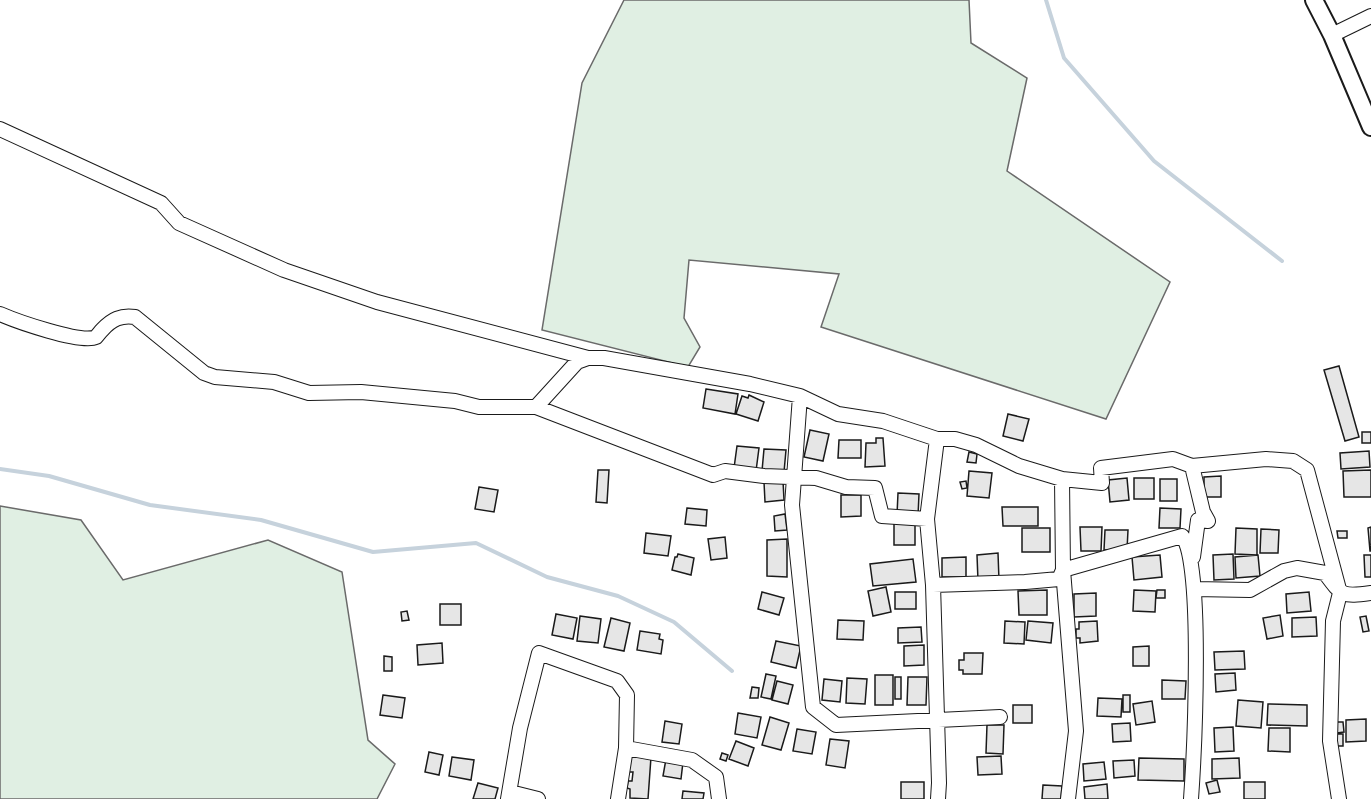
<svg xmlns="http://www.w3.org/2000/svg" width="1371" height="799" font-family="'Nunito Sans',sans-serif">
<style>
.green{fill:#e0efe3;stroke:#6a6a6a;stroke-width:1.5}
.lines{fill:none;stroke-linecap:round;stroke-linejoin:round}
.stream{stroke:#c6d2dc;stroke-width:4}
.building{fill:#e6e6e6;stroke:#1a1a1a;stroke-width:1.5}
.minor-casing{stroke:#1a1a1a;stroke-width:16}
.major-casing{stroke:#1a1a1a;stroke-width:20}
.minor{stroke:#fff;stroke-width:14}
.major{stroke:#fff;stroke-width:16}
</style>
<rect width="100%" height="100%" fill="#fff"/>
<path class="green" d="M624,0H969L971,43L1027,78L1007,171L1170,282L1106,419L821,327L839,274L689,260L684,318L700,347L688,367L542,330L582,83Z
M0,506L81,520L123,580L268,540L342,572L368,740L395,764L377,799H0Z"/>
<g class="lines">
<path class="stream" d="M1046,0L1064,58L1154,161L1282,261
M0,469L49,476L150,505L261,520L373,552L476,543L547,577L618,596L674,622L732,671"/>
</g>
<path class="building" d="M1339,366L1359,437L1345,441L1324,370Z
M706,389L738,394L735,414L703,408Z
M749,395L764,402L758,421L736,414L742,396L748,398Z
M1008,414L1029,419L1023,441L1003,436Z
M810,430L829,434L823,461L804,457Z
M1362,432H1371V443H1362Z
M876,438H883L885,466L865,467L866,443H876Z
M839,440H861V458H838Z
M737,446L759,448L756,471L734,468Z
M764,449L786,450L784,472L762,471Z
M1369,451L1370,467L1341,469L1340,453Z
M969,452L977,454L976,463L967,462Z
M598,470H609L607,503L596,502Z
M1371,470V497H1344L1343,471Z
M969,471L992,473L989,498L967,496Z
M1221,476V497H1204V477Z
M1127,478L1129,500L1110,502L1108,480Z
M1134,478H1154V499H1134Z
M1160,479H1177V501H1160Z
M783,481L784,500L765,502L764,482Z
M966,481L967,488L962,489L960,482Z
M479,487L498,490L494,512L475,509Z
M898,493L919,494L918,516L897,515Z
M841,495H861V516L841,517Z
M1002,507H1038V526H1003Z
M687,508L707,510L706,526L685,524Z
M1160,508L1181,509L1180,528H1159Z
M785,514L787,530L775,531L774,516Z
M894,522L915,523V545H894Z
M1080,527H1102L1101,551H1081Z
M1371,527V551H1370L1368,528Z
M1022,528H1050V552H1022Z
M1236,528L1257,529V555L1235,554Z
M1261,529L1279,530L1278,553H1260Z
M1105,530H1128L1127,550H1104Z
M1337,531H1347V538H1338Z
M646,533L671,536L668,556L644,553Z
M725,537L727,558L711,560L708,539Z
M787,539V577L767,576V540Z
M998,553L999,580L978,581L977,555Z
M678,554L694,558L691,575L672,570L675,557H677Z
M1233,554L1234,579L1214,580L1213,555Z
M1160,555L1162,577L1134,580L1132,557Z
M1258,555L1260,576L1236,578L1235,557Z
M1364,555H1371V577H1365Z
M966,557V577H942V558Z
M913,559L916,582L873,586L870,564Z
M886,587L891,612L873,616L868,591Z
M1047,590V615H1019L1018,591Z
M1134,590L1156,591L1155,612L1133,611Z
M1157,590H1165V598H1156Z
M762,592L784,598L779,615L758,609Z
M895,592H916V609H895Z
M1309,592L1311,611L1287,613L1286,594Z
M1096,593V616L1074,617V594Z
M440,604H461V625H440Z
M407,611L409,620L402,621L401,612Z
M556,614L577,618L573,639L552,635Z
M1280,615L1283,636L1267,639L1263,618Z
M580,616L601,619L598,643L577,641Z
M1366,616L1369,631L1363,632L1360,617Z
M1316,617L1317,636L1292,637V618Z
M611,618L630,623L624,651L604,647Z
M838,620L864,621L863,640L837,639Z
M1005,621L1025,622L1024,644L1004,643Z
M1028,621L1053,623L1051,643L1026,640Z
M1097,621L1098,641L1080,643V638H1076V629H1079V622Z
M921,627L922,642L898,643V628Z
M640,631L660,634L659,639L663,640L661,654L637,650Z
M776,641L801,646L796,668L771,662Z
M442,643L443,663L418,665L417,645Z
M924,645V665L904,666V646Z
M1149,646V666H1133V647Z
M1244,651L1245,669L1215,670L1214,652Z
M964,653H983L982,674H963V670H959V660H964Z
M384,656L392,657V671H384Z
M1235,673L1236,690L1216,692L1215,674Z
M766,674L776,676L771,699L761,697Z
M875,675H893V705H875Z
M895,677H901V699H895Z
M908,677H927L926,705H907Z
M847,678L867,679L865,704L846,703Z
M824,679L842,681L840,702L822,700Z
M1162,680L1186,681L1185,699H1162Z
M777,681L793,685L788,704L772,700Z
M752,687L759,688L758,698H750Z
M383,695L405,698L402,718L380,715Z
M1123,695H1130V712H1123Z
M1098,698L1122,699L1121,717L1097,716Z
M1238,700L1263,702L1261,728L1236,726Z
M1152,701L1155,722L1136,725L1133,704Z
M1268,704L1307,705V726L1267,725Z
M1013,705H1032V723H1013Z
M738,713L761,717L757,738L735,734Z
M770,717L789,723L781,750L762,745Z
M1366,719V741L1346,742V720Z
M665,721L682,724L679,744L662,742Z
M1336,722H1343L1344,732L1337,733Z
M1130,723L1131,741L1113,742L1112,724Z
M987,725H1004L1003,754L986,753Z
M1233,727L1234,751L1215,752L1214,728Z
M1269,728H1290V752L1268,751Z
M797,729L816,732L812,754L793,751Z
M1336,734H1343V746H1336Z
M830,739L849,741L845,768L826,765Z
M736,741L754,748L748,766L729,759Z
M429,752L443,755L439,775L425,772Z
M722,753L728,755L726,761L720,759Z
M630,755L651,757L648,799L630,798V789L627,788L628,781H632L633,772H629Z
M1001,756L1002,774L978,775L977,757Z
M452,757L474,760L471,780L449,776Z
M1139,758L1184,759V781L1138,780Z
M1239,758L1240,778L1212,779V759Z
M666,759L683,762L681,779L663,776Z
M1134,760L1135,776L1114,778L1113,761Z
M1104,762L1106,779L1084,781L1083,764Z
M1217,780L1220,792L1209,794L1206,783Z
M901,782H924V799H901Z
M1244,782H1265V799H1244Z
M478,783L498,788L495,799H473Z
M1107,784L1108,799H1085L1084,787Z
M1043,785L1062,786L1061,799H1042Z
M683,791L704,793L703,799H682Z"/>
<g class="lines">
<defs>
<path id="minor" d="M1332,35L1371,16
M0,129L161,203L179,223L284,270L377,302L588,358
M0,314C16,321 81,344 96,337C98,335 100,332 102,330C112,319 121,315 135,317L204,373L215,377L274,382L309,393L361,392L455,401L479,407H536L713,475L725,471L764,476L816,478L846,487L875,488L882,516L927,519L933,585L1025,582L1059,579L1063,570L1182,536C1204,560 1194,757 1191,799
M800,396L792,505L813,707L836,725L1000,717
M536,407L577,362L588,358H604L750,384L800,396L838,414L883,421L937,439H955L976,445L1019,466L1062,479L1102,483L1101,468L1173,459L1192,466L1203,512L1208,521L1198,520L1193,557
M1192,466L1266,459L1293,461L1307,470L1340,593L1333,621L1330,741L1339,799
M1062,479L1063,570L1076,731L1068,799
M927,519L937,439
M933,585L939,783L938,799
M1194,589L1250,590L1284,571L1297,568L1325,573C1342,596 1342,597 1371,593
M626,748L692,760L716,777L719,799
M510,792L538,799
M508,799L520,728L539,653L617,681L627,695L626,748L618,799"/>
<path id="major" d="M1314,0L1332,35L1371,127"/>
</defs>
<use href="#minor" class="minor-casing"/>
<use href="#major" class="major-casing"/>
<use href="#minor" class="minor"/>
<use href="#major" class="major"/>
</g>
</svg>
